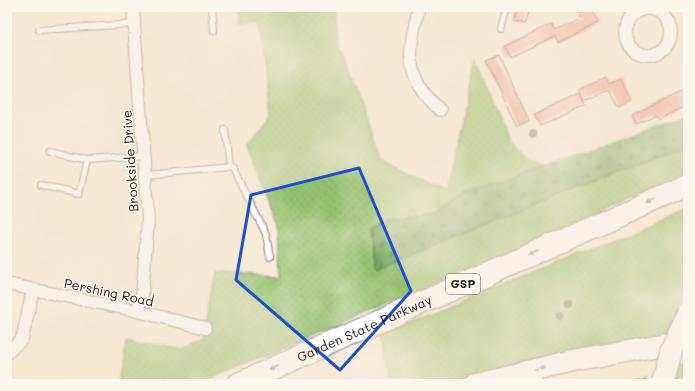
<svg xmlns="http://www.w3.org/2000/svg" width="695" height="391" font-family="Mali,sans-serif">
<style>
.grass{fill:url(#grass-dots);stroke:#586f46}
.forest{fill:url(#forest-firs);stroke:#4a623f}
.building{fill:#f19e90}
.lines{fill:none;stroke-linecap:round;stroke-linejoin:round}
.lane-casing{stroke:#888276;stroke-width:8}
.street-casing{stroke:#888276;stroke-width:14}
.highway-casing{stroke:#888276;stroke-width:24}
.lane{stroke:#fff;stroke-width:6}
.street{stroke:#fff;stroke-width:12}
.highway{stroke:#fff;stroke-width:22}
.highway-bridge-casing{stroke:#888276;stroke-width:24;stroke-linecap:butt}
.highway-bridge{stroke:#fff;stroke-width:22}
.tree{fill:#989c80}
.oneway{fill:#999}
.marked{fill:none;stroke:#1d4ed8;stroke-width:3;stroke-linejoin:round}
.labels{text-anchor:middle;stroke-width:3;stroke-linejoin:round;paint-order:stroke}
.shield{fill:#fbf7ec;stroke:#5f5e5a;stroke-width:1}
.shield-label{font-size:12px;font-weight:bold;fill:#1c1c1c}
.street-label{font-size:13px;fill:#1c1c1c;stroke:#fbf7ec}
</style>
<defs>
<pattern id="grass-dots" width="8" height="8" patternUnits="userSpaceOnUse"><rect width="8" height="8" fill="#95c270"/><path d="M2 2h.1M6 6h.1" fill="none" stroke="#80a660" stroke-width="1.8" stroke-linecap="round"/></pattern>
<pattern id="forest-firs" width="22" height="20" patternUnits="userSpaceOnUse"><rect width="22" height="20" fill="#78a862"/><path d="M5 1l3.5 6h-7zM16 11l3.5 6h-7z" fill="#628850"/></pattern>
</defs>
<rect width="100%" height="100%" fill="#fbf7ec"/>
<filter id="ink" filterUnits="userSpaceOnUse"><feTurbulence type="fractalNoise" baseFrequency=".025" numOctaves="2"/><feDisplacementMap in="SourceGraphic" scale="8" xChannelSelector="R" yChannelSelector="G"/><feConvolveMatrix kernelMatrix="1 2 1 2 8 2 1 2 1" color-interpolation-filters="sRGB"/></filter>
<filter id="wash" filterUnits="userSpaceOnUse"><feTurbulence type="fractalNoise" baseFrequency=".012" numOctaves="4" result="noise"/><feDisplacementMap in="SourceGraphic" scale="16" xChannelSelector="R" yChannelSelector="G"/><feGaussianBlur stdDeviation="0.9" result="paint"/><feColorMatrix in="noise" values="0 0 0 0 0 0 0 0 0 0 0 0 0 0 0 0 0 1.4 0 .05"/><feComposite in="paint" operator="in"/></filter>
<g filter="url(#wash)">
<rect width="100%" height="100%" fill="#f5e8d1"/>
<path class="grass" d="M238,7H333L335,40L348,69L381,161L445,192L475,57L508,141L527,161L544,167L467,194L434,214L385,219L368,230L373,270L688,144V171L530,244L198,384H118L126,337L180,350L203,340L215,273L281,276L279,226L247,145L271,114L260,23H239Z
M688,208V293L667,332L441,384H391L385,334Z
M688,361V384H669L673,364Z"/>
<path class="forest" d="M688,114V144L373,270L368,229L385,219L434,214L467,194Z
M649,375L647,384H596Z"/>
<g id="blocks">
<path class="building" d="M518,7H529L525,24L514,22Z
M575,7H590L598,23L558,42L555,36L510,57L505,46L551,24L554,30L580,18Z
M499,55L529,121L517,126L486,60Z
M606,77L609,84L621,79L632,102L619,108L610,90L584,101L579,90Z
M688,88V105L658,119L656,115L636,124L632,116Z
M581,94L586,106L540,126L534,115Z"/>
</g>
</g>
<g filter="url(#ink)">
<use href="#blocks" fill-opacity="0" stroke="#888276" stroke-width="1"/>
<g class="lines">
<defs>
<path id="lane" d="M212,7L214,31
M501,29L507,7
M39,30L135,24
M225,130L229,167L233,169L266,234L270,257
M50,151L87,160
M146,175L229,167
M41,185L79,194L87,160L144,156"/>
<path id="street" d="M133,7L148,220L142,295L137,311
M419,7C408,51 403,77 440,110
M625 32a23 23 0 1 1 46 0a23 23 0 1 1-46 0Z
M7,284L137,311L205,328
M7,353L22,339L33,290"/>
<g id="highway">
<path id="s1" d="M238,384L688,185"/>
<path d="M475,384L573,361L688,340"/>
</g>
</defs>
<use href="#lane" class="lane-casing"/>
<use href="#street" class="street-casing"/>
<use href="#highway" class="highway-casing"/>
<use href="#lane" class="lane"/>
<use href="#street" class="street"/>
<use href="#highway" class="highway"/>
<defs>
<path id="highway-bridge" d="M663,382L671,351L688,313"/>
</defs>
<use href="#highway-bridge" class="highway-bridge-casing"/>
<use href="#highway-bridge" class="highway-bridge"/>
</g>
<g class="tree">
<circle cx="533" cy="134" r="4"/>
<circle cx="570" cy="305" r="4"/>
<circle cx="560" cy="316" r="4"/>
</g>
<defs><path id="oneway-solid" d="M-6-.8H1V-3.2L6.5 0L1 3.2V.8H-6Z"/></defs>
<g class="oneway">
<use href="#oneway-solid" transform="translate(652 201) rotate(156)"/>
<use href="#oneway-solid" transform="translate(533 253) rotate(157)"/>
<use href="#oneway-solid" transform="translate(274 368) rotate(156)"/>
<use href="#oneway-solid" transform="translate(540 369) rotate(-13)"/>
</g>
</g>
<path d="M0 0H695V391H0ZM359,168L411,291L340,370L236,280L251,195Z" fill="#f5e8d1" fill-opacity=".55" fill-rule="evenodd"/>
<path class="marked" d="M359,168L411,291L340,370L236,280L251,195Z"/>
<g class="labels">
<rect class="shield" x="446" y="274" width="34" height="20" rx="3"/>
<g class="shield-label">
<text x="463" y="288">GSP</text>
</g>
<g class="street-label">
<text transform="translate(130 161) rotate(-94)" y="5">Brookside Drive</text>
<text transform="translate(109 292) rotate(12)" y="5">Pershing Road</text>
<text dy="5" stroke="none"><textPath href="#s1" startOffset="138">Garden State Parkway</textPath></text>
</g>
</g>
<rect width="695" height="391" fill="none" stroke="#fbf7ec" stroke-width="24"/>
</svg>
